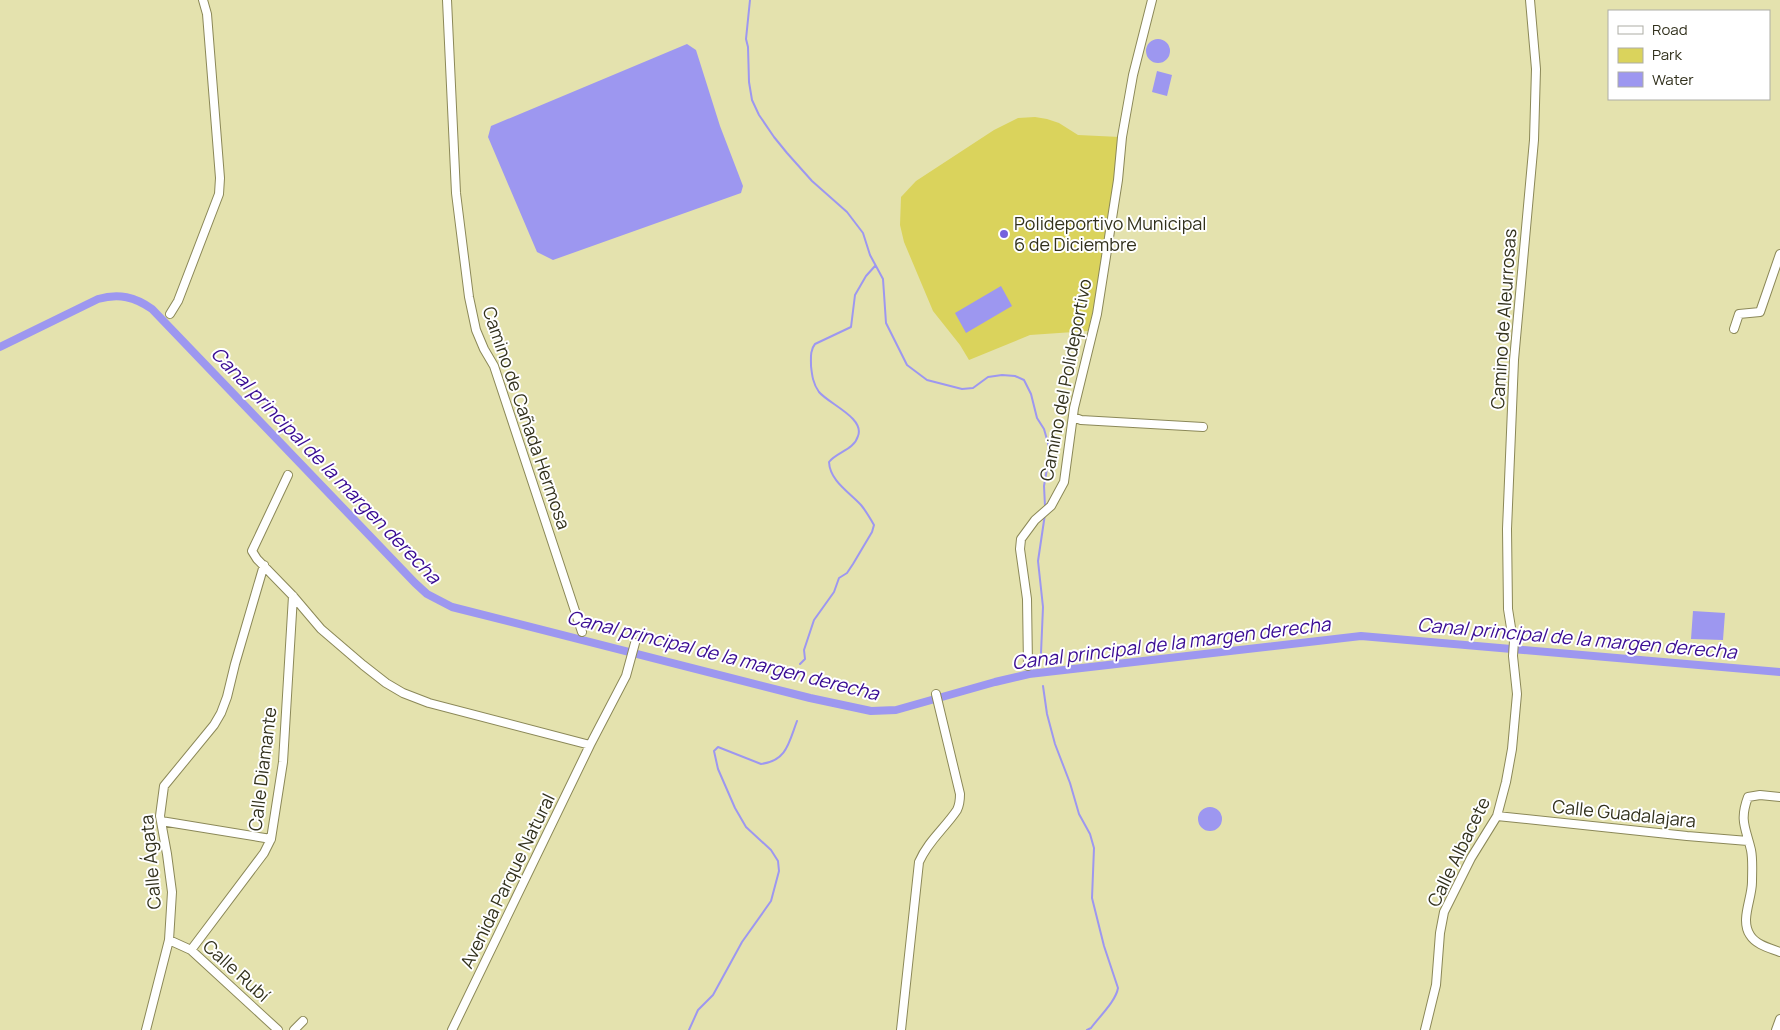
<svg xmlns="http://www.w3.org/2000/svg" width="1780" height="1030" font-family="Manrope,sans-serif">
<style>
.green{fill:#dad35c}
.water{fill:#9d97f0}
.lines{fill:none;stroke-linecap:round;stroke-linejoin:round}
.stream{stroke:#9d97f0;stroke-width:2}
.canal{stroke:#9d97f0;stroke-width:8}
.minor-casing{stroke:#8b8858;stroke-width:10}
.minor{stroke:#fff;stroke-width:8}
.poi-dot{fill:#7462dd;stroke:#fff;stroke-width:2}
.labels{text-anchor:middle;stroke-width:4;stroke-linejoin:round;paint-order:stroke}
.poi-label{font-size:18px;fill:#32311d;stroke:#fff;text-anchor:start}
.street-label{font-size:18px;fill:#32311d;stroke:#fff}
.water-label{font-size:19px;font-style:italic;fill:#390b93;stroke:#fff}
</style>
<rect width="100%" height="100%" fill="#e4e2ae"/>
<path class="green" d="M1035,117L1047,119L1059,123L1078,135L1120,137L1099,287L1088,331L1030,335L969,360L960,345L933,311L904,242L900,225L901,197L916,181L994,130L1018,118Z"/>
<path class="water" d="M1146 51a12 12 0 1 1 24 0a12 12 0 1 1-24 0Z
M687,44L696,50L720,126L743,186L741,193L553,260L537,252L488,137L491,126Z
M1157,71L1172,75L1167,96L1152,92Z
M1001,286L1012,306L966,333L955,313Z
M1693,611L1725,613L1723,640L1691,639Z
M1198 819a12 12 0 1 1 24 0a12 12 0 1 1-24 0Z"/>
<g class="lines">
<path class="stream" d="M750,0L746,39L748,47L749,82L752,100L759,115L774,137L787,153L812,181L847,212L863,233L870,255L883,279L886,323L907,365L927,380L962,389L973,388L988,377L1002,375L1015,376L1024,380L1031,394L1037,418L1044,429L1048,443L1049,457L1044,486L1045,506
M1041,653L1043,607L1038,561L1045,514
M800,664L805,659L804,650L814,620L834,592L839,578L847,573L853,564L872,532L874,525C870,518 866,511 861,505C849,492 830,481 829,462C837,452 854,450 858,436C865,418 829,404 819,392C813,384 812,375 811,366C811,358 810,350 815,344L851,327L855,295L866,276L875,266
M1043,686L1047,714L1055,744L1070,783L1079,814L1090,834L1094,848L1092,898L1104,946L1118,988C1116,1001 1099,1017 1091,1028L1087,1030
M689,1030L698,1010L713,995L742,942L771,901L779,871L778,861L771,850L746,827L735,808L718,769L714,751L718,747L761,764C787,761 789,742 797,721"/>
<path class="canal" d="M0,347L98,299C119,293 135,297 152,309L415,583L427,594L452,607L810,698L871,711L896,710L995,682L1029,674L1361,636L1780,672"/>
<defs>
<path id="minor" d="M447,0L456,193L469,297L476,330L484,349L494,366L582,632
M170,314L178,301L219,194L220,178L207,14L203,0
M1734,329L1739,314L1760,312L1780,254
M1073,417L1081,420L1203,427
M288,475L252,551L257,559L293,596L321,629L363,665L386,683L403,693L429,703L590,745
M1028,666L1027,599L1020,549L1021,539L1035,520L1051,506L1064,482L1074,408L1097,314L1118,180L1122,137L1133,75L1152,0
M1780,797L1760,795L1748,797C1739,821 1746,828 1751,850C1753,860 1752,872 1752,882C1752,899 1740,920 1750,935C1756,945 1770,948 1780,952
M1497,816L1687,836L1748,841
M161,821L271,839
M169,940L191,950L278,1030
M191,950L264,853L271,839L283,762L293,596
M146,1030L169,940L172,892L167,854L160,816L164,786L214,725L221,713L227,697L235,664L264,565
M294,1030L303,1021
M452,1030L590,745L626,676L635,643
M901,1030L919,862C928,841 945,828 957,810C959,806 960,799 960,794L936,694
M1425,1030L1436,985L1440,933L1444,912L1471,858L1497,816L1506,782L1512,749L1517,694L1513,656L1514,641L1512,634L1508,609L1507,529L1514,360L1534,140L1536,69L1530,0
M1776,1030L1780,1019"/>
</defs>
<use href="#minor" class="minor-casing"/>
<use href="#minor" class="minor"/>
</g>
<circle class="poi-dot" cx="1004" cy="234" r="5"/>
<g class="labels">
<g class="poi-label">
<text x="1014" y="230">Polideportivo Municipal<tspan x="1014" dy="21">6 de Diciembre</tspan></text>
</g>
<g class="street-label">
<text transform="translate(1504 319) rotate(-86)" y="6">Camino de Aleurrosas</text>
<text transform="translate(1066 380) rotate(-79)" y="6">Camino del Polideportivo</text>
<text transform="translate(526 418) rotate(71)" y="6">Camino de Cañada Hermosa</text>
<text transform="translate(263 769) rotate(-83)" y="6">Calle Diamante</text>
<text transform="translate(1624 814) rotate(6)" y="6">Calle Guadalajara</text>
<text transform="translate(1459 852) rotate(-64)" y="6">Calle Albacete</text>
<text transform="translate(151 862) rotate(-95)" y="6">Calle Ágata</text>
<text transform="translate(508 881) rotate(-64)" y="6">Avenida Parque Natural</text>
<text transform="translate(236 971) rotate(42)" y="6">Calle Rubí</text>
</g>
<g class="water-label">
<text transform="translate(326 465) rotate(46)" y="7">Canal principal de la margen derecha</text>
<text transform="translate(1577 638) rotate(5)" y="7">Canal principal de la margen derecha</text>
<text transform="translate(1171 643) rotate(-7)" y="7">Canal principal de la margen derecha</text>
<text transform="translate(723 655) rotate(14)" y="7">Canal principal de la margen derecha</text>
</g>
</g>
<rect x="1608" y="10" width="162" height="90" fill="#ffffff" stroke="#adada5"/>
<rect x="1618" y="26" width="25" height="8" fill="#ffffff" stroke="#adada5"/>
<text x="1652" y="35" font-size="15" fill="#32311d">Road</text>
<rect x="1618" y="48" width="25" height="15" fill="#dad35c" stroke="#adada5"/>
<text x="1652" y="60" font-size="15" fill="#32311d">Park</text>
<rect x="1618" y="72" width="25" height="15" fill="#9d97f0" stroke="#adada5"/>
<text x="1652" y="85" font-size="15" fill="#32311d">Water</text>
</svg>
